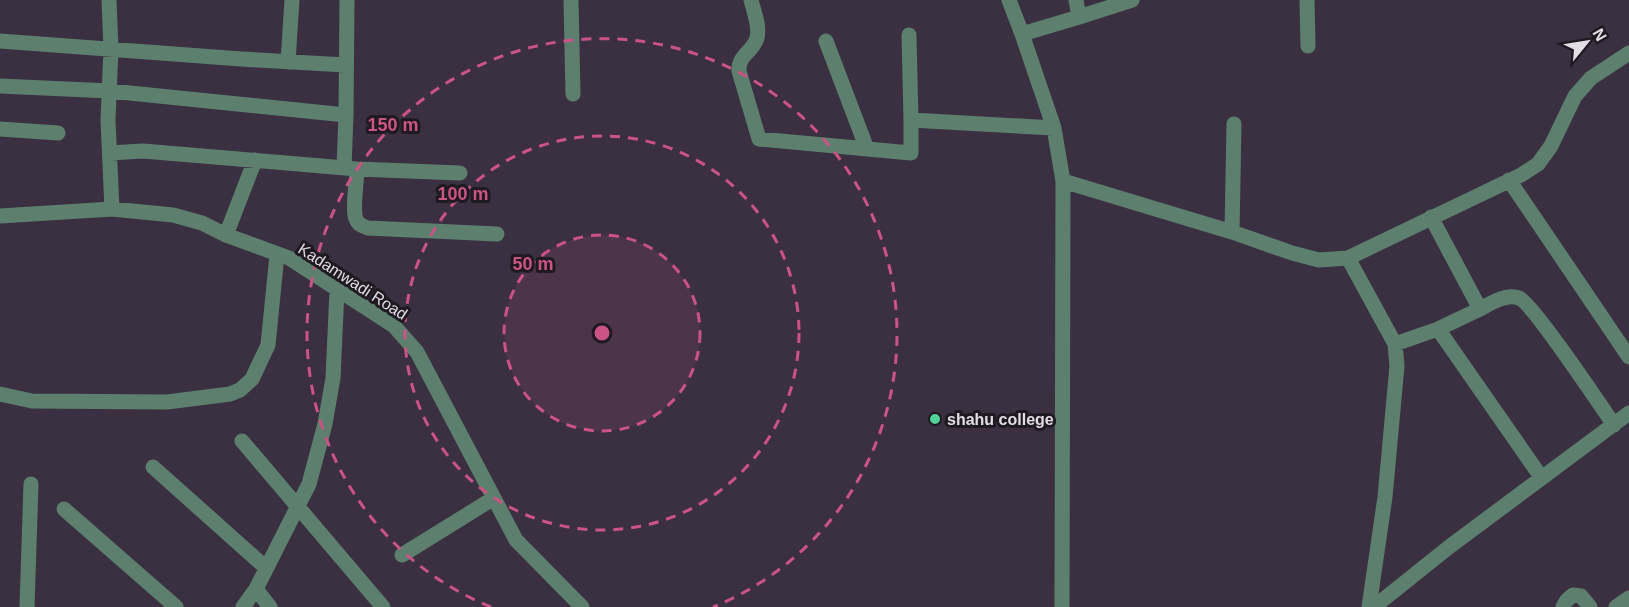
<svg xmlns="http://www.w3.org/2000/svg" width="1629" height="607" font-family="Helvetica,sans-serif">
<style>
.lines{fill:none;stroke-linecap:round;stroke-linejoin:round}
.minor{stroke:#5c806d;stroke-width:15}
.ring{fill:none;stroke:#cc5385;stroke-width:3;stroke-dasharray:10 8}
.poi-dot{fill:#50d398;stroke:#1f1a22;stroke-width:2}
.labels{text-anchor:middle;stroke-width:6;stroke-linejoin:round;paint-order:stroke}
.street-label{font-size:16px;fill:#e2dce6;stroke:#1f1a22}
.poi-label{font-size:16px;font-weight:bold;fill:#e2dce6;stroke:#1f1a22;text-anchor:start}
.centre{fill:#cc5385;stroke:#1f1a22;stroke-width:3}
.ring-label{font-size:18px;text-anchor:middle;font-weight:bold;fill:#cc5385;stroke:#1f1a22;stroke-width:6;stroke-linejoin:round;paint-order:stroke}
</style>
<rect width="100%" height="100%" fill="#3b3041"/>
<g class="lines">
<path class="minor" d="M109,0L111,49L108,120L112,209
M571,0L573,94
M751,0C754,12 760,26 757,38C753,52 738,55 739,71L759,139L911,153V120L1054,128
M1009,0L1022,34
M1076,0L1079,17L1132,0
M1307,0L1308,46
M909,35L911,120
M0,41L241,59L345,65
M826,41L867,149
M288,62L292,0
M0,86L110,91L346,115L347,0
M0,129L58,133
M110,153L143,151L357,169L460,173
M344,168L346,115
M357,169C357,181 352,209 356,219C358,225 363,226 368,228L497,234
M1509,180L1629,357
M1063,181L1054,128L1022,34L1079,17
M0,216L112,209L173,215L202,223L226,235L289,258L394,326L417,352L516,540L582,607
M1232,232L1234,124
M226,235L255,160
M1348,258L1395,344L1397,366L1385,497L1369,607
M1480,309C1491,303 1507,293 1519,298C1532,303 1601,406 1614,425
M1438,329L1541,477
M1395,344L1438,329L1480,309L1431,217
M0,394L32,401L167,402L230,394L240,390L252,379L268,345L277,255
M242,441L383,607
M153,467L265,567
M64,509L176,607
M402,555L494,498
M256,589L270,607
M27,607L31,484
M243,607L256,589L309,484L325,424L333,378L337,290
M1062,607L1063,181L1232,232L1292,253L1319,260L1348,258L1521,175L1538,164L1551,146L1575,96L1591,78L1629,53
M1374,607L1449,547L1629,413
M1563,607L1567,600L1573,595L1581,596L1590,607
M1616,607L1629,598"/>
</g>
<circle cx="602" cy="333" r="98" fill="#cc5385" fill-opacity=".12"/>
<g class="ring">
<circle cx="602" cy="333" r="98"/>
<circle cx="602" cy="333" r="197"/>
<path d="M491 607A295 295 0 1 1 713 607"/>
</g>
<circle class="poi-dot" cx="935" cy="419" r="6"/>
<g class="labels">
<g class="street-label">
<text transform="translate(353 281) rotate(33)" y="6">Kadamwadi Road</text>
</g>
<g class="poi-label">
<text x="947" y="425">shahu college</text>
</g>
</g>
<circle cx="602" cy="333" r="9" class="centre"/>
<g class="ring-label">
<text x="393" y="131">150 m</text>
<text x="463" y="200">100 m</text>
<text x="533" y="270">50 m</text>
</g>
<g transform="translate(1587 42) rotate(60)" stroke="#1f1a22" stroke-width="4.5" paint-order="stroke">
<path d="M0-4.5L10 22L0 15L-10 22Z" fill="#e2dce6"/>
<text y="-9" font-size="16" font-weight="bold" text-anchor="middle" fill="#e2dce6">N</text>
</g>
</svg>
